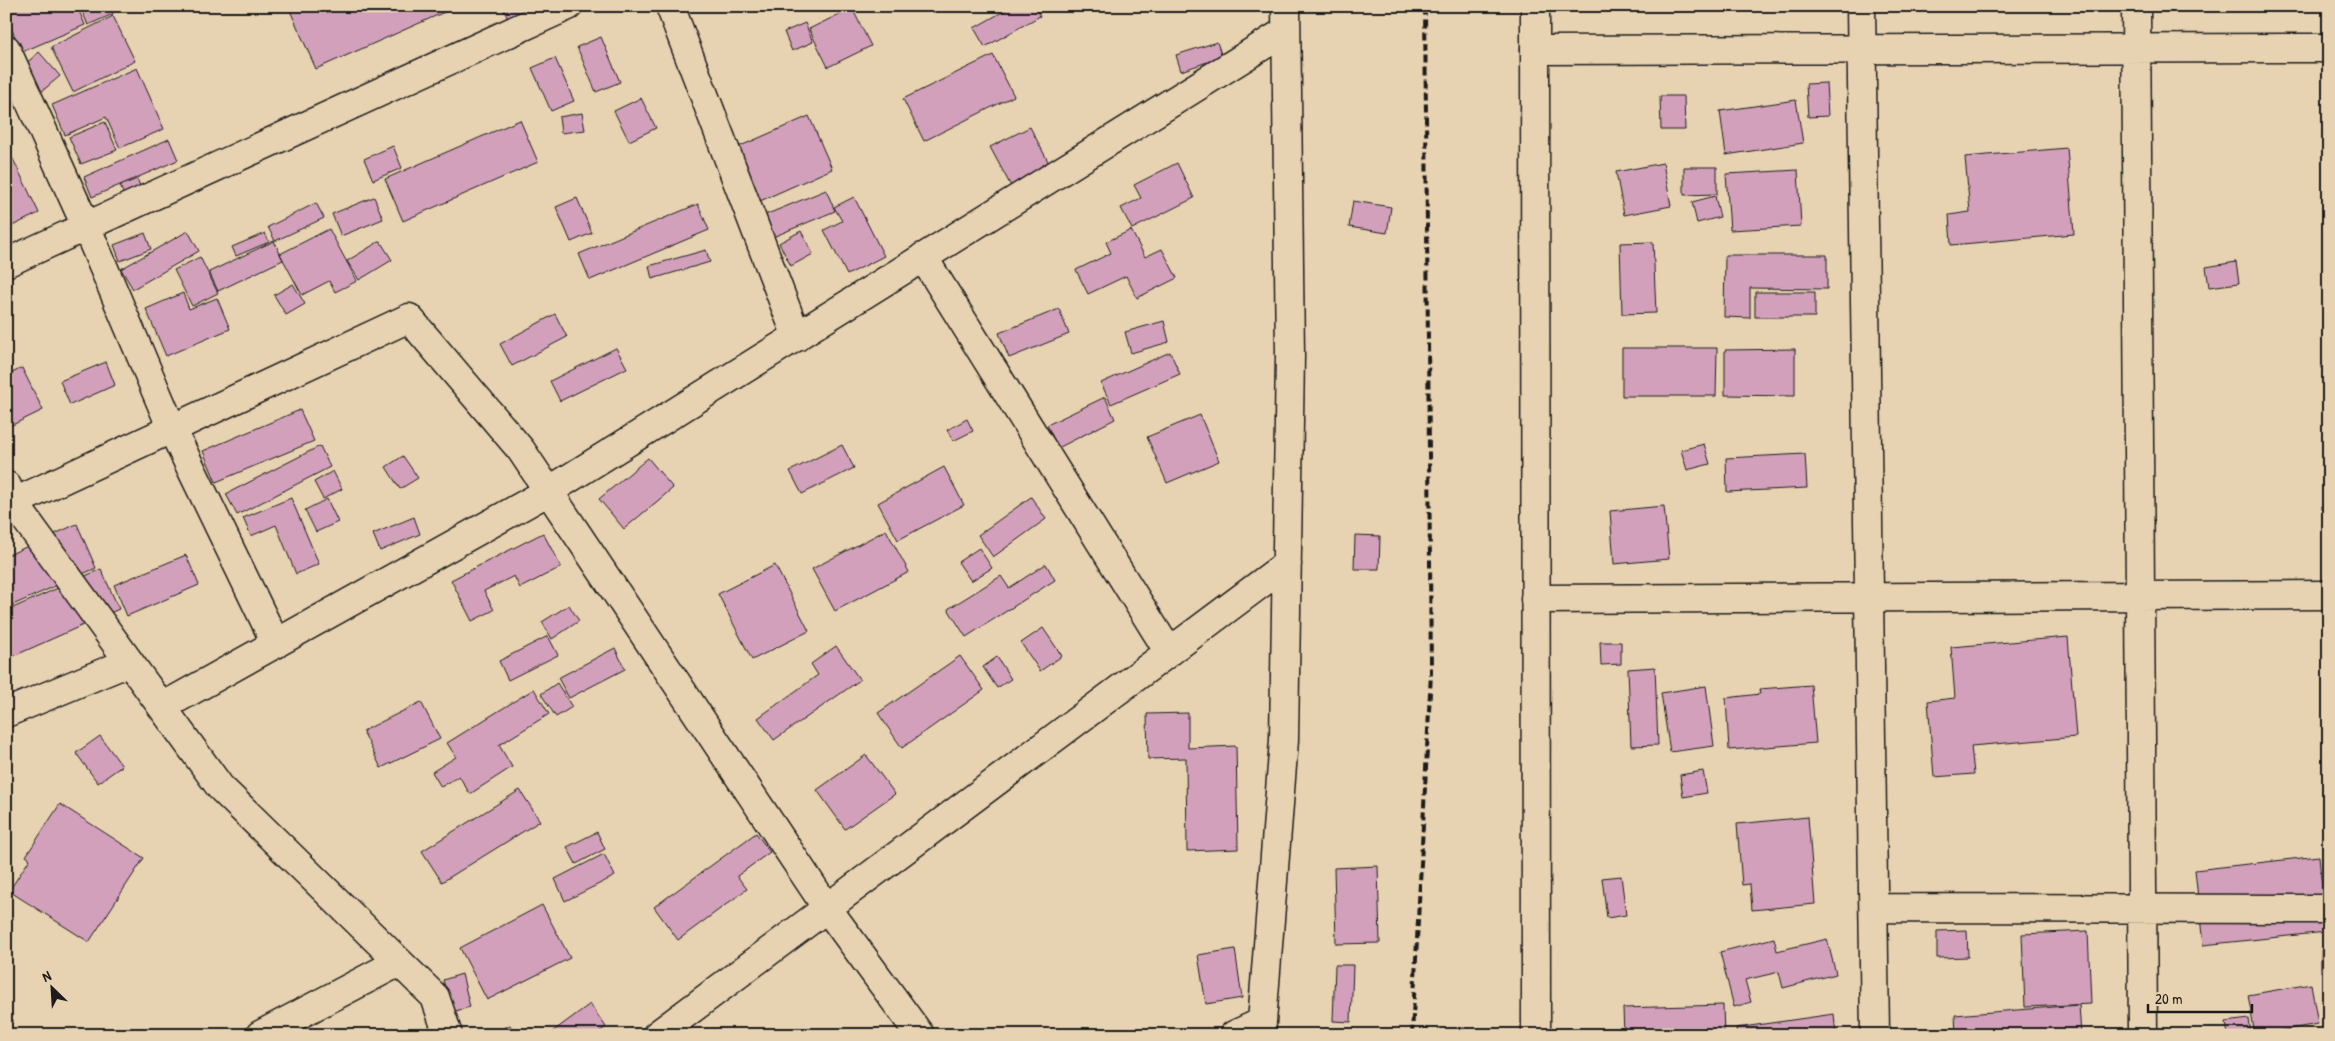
<svg xmlns="http://www.w3.org/2000/svg" width="2335" height="1041" font-family="'Patrick Hand',sans-serif">
<style>
.building{fill:#d3a0bc;stroke:#1c1c1c}
.lines{fill:none;stroke-linecap:round;stroke-linejoin:round}
.street-casing{stroke:#1c1c1c;stroke-width:31}
.secondary-casing{stroke:#1c1c1c;stroke-width:31}
.street{stroke:#e7d3b1;stroke-width:28}
.secondary{stroke:#e7d3b1;stroke-width:28}
.rail{stroke:#1c1c1c;stroke-width:4;stroke-dasharray:8 4;stroke-linecap:butt}
</style>
<rect width="100%" height="100%" fill="#e7d3b1"/>
<filter id="ink" filterUnits="userSpaceOnUse"><feTurbulence type="fractalNoise" baseFrequency=".02" numOctaves="2"/><feDisplacementMap in="SourceGraphic" scale="10" xChannelSelector="R" yChannelSelector="G"/><feConvolveMatrix kernelMatrix="1 2 1 2 8 2 1 2 1" color-interpolation-filters="sRGB"/></filter>
<g filter="url(#ink)">
<path class="building" d="M12,6H77L85,25L22,52L6,17V9Z
M80,6H110L113,14L88,25Z
M288,6H447L449,10L316,69Z
M502,6H537L508,19Z
M1013,6H1035L1040,16L985,47L974,28Z
M852,8L871,46L828,67L809,29Z
M113,16L135,61L73,92L51,47Z
M805,23L813,42L792,51L784,32Z
M601,37L620,82L596,92L577,47Z
M1217,42L1222,57L1181,71L1176,55Z
M39,52L60,76L41,92L21,68Z
M993,55L1014,96L924,141L903,99Z
M555,58L574,101L551,111L532,68Z
M137,68L164,129L120,148L106,117L65,135L52,105Z
M1826,83L1828,116L1808,117L1806,84Z
M1660,96H1684L1685,130H1661Z
M641,98L656,128L629,141L614,111Z
M1796,100L1803,143L1726,155L1720,111Z
M582,113L585,130L561,133L559,117Z
M809,116L832,169L760,201L736,148Z
M520,120L538,162L403,221L385,179Z
M105,122L117,150L81,164L69,137Z
M1030,127L1051,167L1012,188L990,147Z
M169,139L178,160L92,197L84,177Z
M393,146L402,168L373,180L364,159Z
M2067,148L2074,234L1951,245L1949,215L1970,212L1965,157Z
M12,157L39,213L6,229V160Z
M1177,163L1194,198L1132,229L1121,208L1141,198L1134,185Z
M1663,163L1671,206L1624,215L1616,172Z
M1684,167H1717V194L1684,195Z
M1798,170L1801,226L1730,230L1726,174Z
M137,179L146,199L129,206L120,186Z
M826,190L835,211L773,237L765,215Z
M1715,196L1720,217L1697,223L1692,202Z
M374,197L383,219L341,236L332,214Z
M854,197L884,256L847,275L824,230L842,221L834,207Z
M577,198L592,233L571,242L556,207Z
M1353,201L1391,207L1387,233L1349,227Z
M316,203L324,218L275,241L268,227Z
M698,204L709,230L590,280L579,254Z
M329,229L357,281L335,292L329,281L302,295L280,254Z
M1131,230L1145,257L1162,249L1177,278L1137,298L1126,276L1088,294L1076,270L1111,253L1106,242Z
M188,231L199,251L133,289L121,269Z
M801,231L813,254L791,266L779,243Z
M145,233L151,249L120,261L114,245Z
M265,233L269,242L236,256L232,247Z
M274,241L283,260L218,291L209,272Z
M380,241L392,260L359,280L347,261Z
M1653,242L1656,313L1622,314L1620,243Z
M706,250L710,262L652,279L649,266Z
M1725,255H1827V289L1750,288V318L1724,317Z
M200,257L218,293L192,306L174,270Z
M2236,262L2239,283L2209,287L2206,267Z
M293,284L305,304L286,315L274,295Z
M1755,292H1815V317H1755Z
M183,293L189,309L217,298L230,329L166,356L146,309Z
M1059,309L1069,334L1009,358L999,333Z
M555,314L567,337L512,366L500,344Z
M1164,321L1169,342L1131,353L1125,332Z
M616,348L627,368L560,401L550,381Z
M1622,348H1717L1716,396H1622Z
M1795,349V396L1725,395V350Z
M1170,352L1180,374L1111,404L1101,383Z
M106,362L115,385L70,405L60,381Z
M22,368L43,410L6,428V376Z
M1105,397L1115,419L1058,448L1047,425Z
M300,410L314,441L216,482L203,451Z
M1200,415L1219,461L1167,483L1147,437Z
M967,419L973,431L953,441L947,430Z
M1704,444L1710,464L1687,470L1681,450Z
M842,445L854,468L802,494L790,471Z
M320,446L330,467L237,515L226,494Z
M1805,454L1807,488L1727,492L1726,458Z
M403,456L418,478L400,489L386,467Z
M648,458L673,488L624,529L599,499Z
M944,467L964,505L898,540L878,503Z
M333,471L342,489L323,499L314,482Z
M1031,497L1046,519L993,557L978,535Z
M291,498L319,564L296,574L276,525L251,536L243,518Z
M327,499L338,522L316,532L305,510Z
M1664,506L1669,559L1614,564L1610,511Z
M414,517L420,534L380,551L373,534Z
M77,524L96,568L6,608V556Z
M886,530L909,572L835,611L812,569Z
M543,533L561,567L520,588L514,576L484,591L494,610L472,621L451,580Z
M1355,535L1380,536L1379,569H1354Z
M979,548L992,568L971,581L958,562Z
M186,555L199,585L127,616L114,585Z
M1046,564L1055,580L966,637L948,609L1001,576L1009,588Z
M775,565L809,631L752,660L718,594Z
M101,569L119,609L7,659L6,611Z
M569,605L579,621L552,639L542,622Z
M1043,628L1062,656L1040,671L1021,643Z
M548,636L558,655L508,680L499,661Z
M2068,637L2076,737L1971,746L1974,774L1934,777L1928,701L1955,698L1951,647Z
M1600,642H1621V664L1601,665Z
M836,646L860,680L774,740L758,718L818,675L811,664Z
M615,648L625,669L569,698L558,678Z
M960,656L984,690L902,748L878,713Z
M997,657L1011,679L997,688L983,667Z
M1655,667L1658,745L1631,746L1628,669Z
M557,683L572,707L556,717L541,694Z
M1811,685L1816,743L1729,750L1726,698L1760,694L1759,689Z
M1706,686L1714,746L1670,752L1661,693Z
M534,689L549,714L499,745L512,767L470,794L459,776L441,787L432,772L456,757L447,743Z
M421,702L440,739L381,768L363,731Z
M1188,713V748L1236,746L1238,849L1187,851L1186,758L1148,759L1147,714Z
M100,736L122,766L98,783L76,753Z
M866,755L895,794L845,829L817,790Z
M1703,771L1707,793L1683,797L1680,775Z
M520,790L540,821L442,882L422,851Z
M60,804L144,858L89,942L9,891L30,859L26,856Z
M1808,817L1815,904L1752,910L1750,884L1742,885L1737,824Z
M597,832L605,849L576,864L567,847Z
M756,833L770,852L737,876L747,889L678,940L654,907Z
M604,854L615,876L565,901L555,879Z
M2319,856L2326,932L2203,945L2195,870Z
M1378,866L1380,943L1336,944L1334,868Z
M1621,876L1626,915L1607,918L1602,878Z
M542,905L570,958L487,1000L460,948Z
M1967,930L1968,957L1937,958V931Z
M2088,931L2091,1004L2025,1007L2022,934Z
M1774,938L1777,951L1827,939L1836,974L1783,988L1779,972L1745,980L1751,1002L1734,1007L1720,952Z
M1235,949L1242,998L1206,1004L1198,955Z
M2321,950H2329V971L2321,972Z
M1335,965H1353L1351,1022L1333,1021Z
M462,974L470,1007L452,1012L443,980Z
M2311,984L2318,1024L2255,1035L2248,995Z
M590,1004L606,1027L595,1035H548Z
M1723,1005L1724,1035H1624L1623,1008Z
M2079,1005L2081,1035H1956L1955,1015Z
M1834,1014L1836,1035H1737L1736,1028Z
M2249,1019L2251,1035H2228L2226,1022Z
M510,1025L515,1035H490Z"/>
<g class="lines">
<defs>
<path id="street" d="M670,6L797,337
M1861,6L1875,1035
M2136,6L2143,1035
M6,49L86,226L172,429L276,644
M1535,50L2329,48
M923,257L1169,652
M6,263L568,6
M7,486L14,503L220,787L435,997L448,1035
M6,506L409,318L521,450L827,908L920,1035
M1535,599L2329,595
M162,707L549,491L1286,31
M6,713L129,662
M1874,908L2329,909
M260,1035L399,962
M657,1035L1287,564
M1234,1035L1262,1022
M1261,1035L1284,740L1290,356L1286,6"/>
<path id="secondary" d="M1535,6L1536,1035"/>
</defs>
<use href="#street" class="street-casing"/>
<use href="#secondary" class="secondary-casing"/>
<use href="#street" class="street"/>
<use href="#secondary" class="secondary"/>
<path class="rail" d="M1412,1035L1431,673L1425,6"/>
</g>
</g>
<rect width="2335" height="1041" fill="none" stroke="#e7d3b1" stroke-width="25"/>
<rect x="12" y="12" width="2310" height="1016" fill="none" stroke="#1c1c1c" stroke-width="2" filter="url(#ink)"/>
<g transform="translate(52 988) rotate(335)" stroke="#e7d3b1" stroke-width="4" paint-order="stroke">
<path d="M0-4L9 19L0 12L-9 19Z" fill="#1c1c1c"/>
<text y="-8" font-size="14" font-weight="bold" text-anchor="middle" fill="#1c1c1c">N</text>
</g>
<path d="M2148 1004v8h104v-8" fill="none" stroke="#1c1c1c" stroke-width="2.5"/>
<text x="2155" y="1004" font-size="15" fill="#1c1c1c" stroke="#e7d3b1" stroke-width="4" paint-order="stroke">20 m</text>
</svg>
